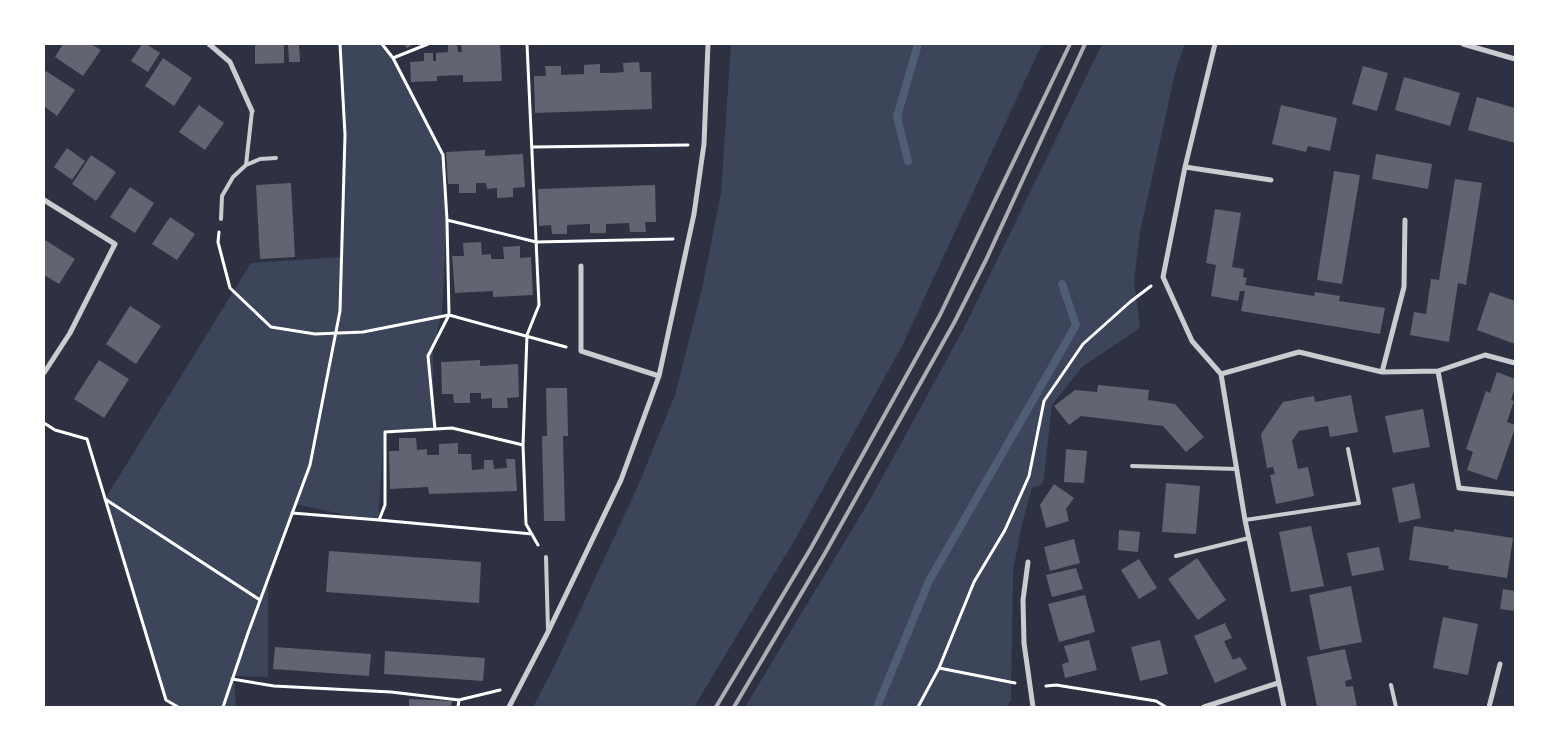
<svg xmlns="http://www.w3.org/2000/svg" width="1559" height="751" font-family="'Nunito Sans',sans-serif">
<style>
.green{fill:#3c4559}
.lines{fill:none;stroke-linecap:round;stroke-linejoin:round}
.stream{stroke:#4f5d75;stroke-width:8}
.building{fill:#626471}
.path{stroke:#fff;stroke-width:3}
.service{stroke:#caccd0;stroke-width:4}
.minor{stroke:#caccd0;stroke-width:5}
.rail{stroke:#abadb3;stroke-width:4}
</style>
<rect width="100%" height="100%" fill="#2d3142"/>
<path class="green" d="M340,44H382L393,58L443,155L447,220L442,312L433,349L434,427L384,433L378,522L295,504L268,578V677L234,676L236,707H178L166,700L105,499L251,263L342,257L345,135Z
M731,44H1042L903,344L797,536L694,707H533L553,669L637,488L675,395L702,289L721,193Z
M1102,44H1185L1176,69L1140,232L1134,281L1140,328L1082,367L1052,405L1043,484L1032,488L1022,524L1013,571L1011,700L1006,707H745L871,498L964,328Z"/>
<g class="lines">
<path class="stream" d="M908,161L897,117L918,44
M877,707L929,581L1076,325L1062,284"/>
</g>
<path class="building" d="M63,44H91L101,50L83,76L55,57Z
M142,44H146L160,53L148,72L131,61Z
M255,44H284V63L255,64Z
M288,44H299L300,62H289Z
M404,44H414L407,48Z
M473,44H500L502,81L463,82V75L437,76V81L411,82L410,62L424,61V53H433V61H436V53L448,52V45H457L458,52H462L461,45Z
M163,58L192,78L174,106L145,86Z
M639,62L640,72H651L652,109L535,113L534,76H546L545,66H561V75L584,74V65L600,64V73H612L624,72L623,63Z
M1363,66L1388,73L1377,111L1352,104Z
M46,71L75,90L57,116L44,106V74Z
M1404,77L1460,93L1450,126L1395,110Z
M1477,97L1515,108V143L1468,130Z
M199,105L224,123L205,150L179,132Z
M1281,105L1337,118L1330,151L1308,146L1306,152L1272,144Z
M67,148L85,161L72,180L54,167Z
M485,150V156L523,154L525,187L513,188V197L497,198V188L487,189L486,183H476V193H459V184H448L446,152Z
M1376,154L1432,164L1428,189L1372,179Z
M91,155L116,172L96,201L72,184Z
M1334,171L1360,175L1342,284L1317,280Z
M1455,179L1482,183L1466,285L1458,283L1449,342L1410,335L1414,312L1426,314L1431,279L1439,280Z
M291,183L295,257L260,259L256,185Z
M655,185L656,222H645L646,232H630L629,223L606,224V233H590V224L567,225V234H552L551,225L539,226L538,189Z
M130,187L154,203L135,233L110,217Z
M1215,209L1241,213L1232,267L1244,269L1243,277L1247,278L1245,285L1314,296L1315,292L1340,296L1339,301L1385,308L1380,334L1241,311L1245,291H1240L1238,301L1211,296L1216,265L1206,263Z
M170,217L195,234L177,260L152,244Z
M45,240L75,259L59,284L44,275V242Z
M481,242L482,255L491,254V259H504L503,247L520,246V258L531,257L533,295L493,297V291L455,293L452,256H464L463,243Z
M1490,292L1515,301V344L1477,330Z
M130,306L161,326L136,364L106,344Z
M99,360L129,379L104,418L74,399Z
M480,360V366L518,364L519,397L507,398L508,408H492V398L481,399V393H470V403H454L453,394H442L441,362Z
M1497,372L1515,379V387L1511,400L1514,401L1507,422L1515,425V428L1497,480L1467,470L1473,452L1466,449L1486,391L1490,393Z
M1098,385L1149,390L1148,400L1175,404L1204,437L1186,452L1163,426L1081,416L1069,425L1054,406L1075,390L1097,392Z
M546,388H567L568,436H563L565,521H544L542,436H547Z
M1351,395L1358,432L1330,437L1328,426L1299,431L1292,441L1298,469L1308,467L1314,496L1276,504L1270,475L1275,474L1273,467L1267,468L1261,434L1283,402L1314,396L1315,402Z
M1423,409L1430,447L1393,453L1385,416Z
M399,438H416L417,450L427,449V455H439V444L458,443V454H471L472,470L484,469V460H493L494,469L507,468L506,459H515L517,491L429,494L428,487L390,489L389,451H399Z
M1066,449L1087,451L1084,483L1064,482Z
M1166,483L1200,486L1196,534L1162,532Z
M1414,483L1421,518L1399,523L1392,488Z
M1054,484L1074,498L1066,509L1069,521L1046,528L1040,505Z
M1311,526L1324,586L1291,592L1279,532Z
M1414,526L1454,532V529L1513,538L1507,578L1448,569L1449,566L1409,560Z
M1119,530L1140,532L1138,552L1118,550Z
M1074,539L1080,563L1050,571L1044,547Z
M1379,547L1384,570L1352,576L1347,553Z
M329,551L481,562L479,603L326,592Z
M1197,558L1226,600L1198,620L1168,579Z
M1139,559L1157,588L1139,599L1121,570Z
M1076,568L1083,589L1052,597L1046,575Z
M1351,586L1362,642L1320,650L1309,595Z
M1503,589L1515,591V611L1500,609Z
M1085,595L1095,632L1059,642L1048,604Z
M1443,617L1478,624L1468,675L1433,668Z
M1225,623L1232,638L1224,641L1233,660L1240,657L1247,669L1215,683L1194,636Z
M1089,640L1097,670L1065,678L1062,664L1069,662L1064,646Z
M1160,640L1168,674L1140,681L1131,647Z
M275,647L371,654L369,676L273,669Z
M1345,649L1352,679L1345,681L1346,687L1353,686L1357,707H1317L1307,657Z
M385,651L485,658L483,681L384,674Z
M409,699L452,701L451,707H409Z"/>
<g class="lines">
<path class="path" d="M382,44L393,58L443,155L447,220L536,242L673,239
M527,44L539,305L527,335L523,445L526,524L538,545
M393,58L428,44
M532,147L688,145
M219,232L218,242L230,288L271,327L315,334L363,332L449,315L566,347
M44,423L55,430L87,439L166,700L178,707
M435,429L428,356L449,315L447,220
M105,499L260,600
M292,513L379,520L385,505V432L452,428L523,445
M379,520L532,534
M232,679L274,686L391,692L459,700L500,690
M1015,683L939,668L974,582L1005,530L1029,476L1044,401L1083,344L1130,302L1151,286
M1046,686L1056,685L1156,701L1166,707
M223,707L248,633L310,465L340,311L345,135L340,44
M458,707L459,700
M918,707L939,668"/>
<path class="service" d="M246,165L252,111
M221,219L222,196L233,177L246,165L260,159L276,158
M1132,466L1237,469
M1245,520L1359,503L1348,449
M1176,556L1249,538
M546,557L548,630
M1391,685L1396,707"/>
<path class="minor" d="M209,44L230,62L252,111
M1215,44L1185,167L1163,277L1192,341L1221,374L1245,520L1284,707
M1463,44L1515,59
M1185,167L1271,180
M44,200L115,244L70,333L44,373
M581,266V351L659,376
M1438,371L1459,488L1515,494
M1382,372L1404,287L1405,220
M1221,374L1299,352L1382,372L1438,371L1485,355L1515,363
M1028,562L1023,600L1024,643L1033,707
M509,707L548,632L621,480L659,376L694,214L704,144L708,44
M1204,707L1278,683
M1489,707L1500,664"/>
<path class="rail" d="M716,707L811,548L940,315L1070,44
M734,707L824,555L954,323L986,260L1085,44"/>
</g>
<rect width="1559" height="751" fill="none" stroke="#ffffff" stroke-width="90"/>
</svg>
